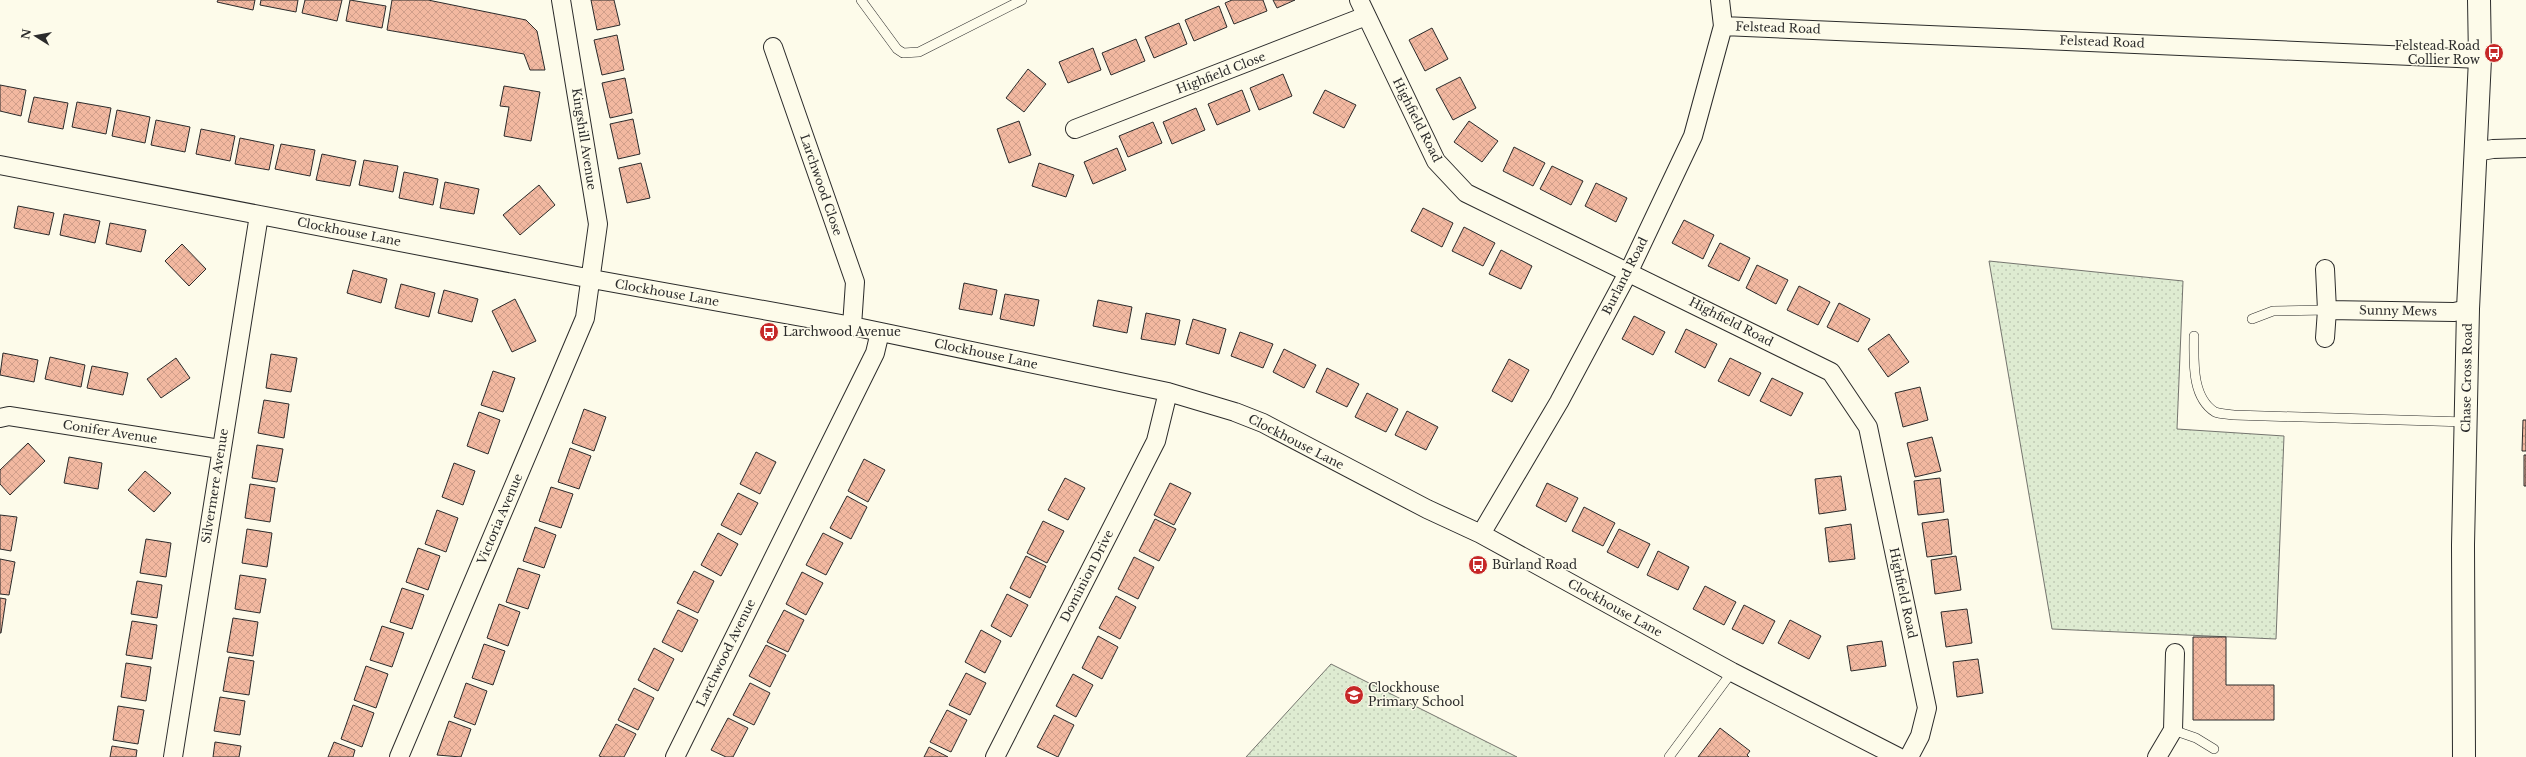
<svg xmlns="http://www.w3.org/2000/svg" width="2526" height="757" font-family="'Libre Baskerville',serif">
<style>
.grass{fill:url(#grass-dots);stroke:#74746e}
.building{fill:url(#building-cross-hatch);stroke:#2b2b2b}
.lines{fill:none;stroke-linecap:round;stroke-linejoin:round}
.service-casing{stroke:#2b2b2b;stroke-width:10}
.minor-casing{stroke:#2b2b2b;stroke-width:20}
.secondary-casing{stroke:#2b2b2b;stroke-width:24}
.service{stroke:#fdfbea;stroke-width:9}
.minor{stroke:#fdfbea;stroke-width:18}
.secondary{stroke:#fdfbea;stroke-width:22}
.labels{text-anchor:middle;stroke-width:3;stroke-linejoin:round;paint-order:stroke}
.street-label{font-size:12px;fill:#2b2b2b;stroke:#fdfbea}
.poi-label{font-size:12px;fill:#2b2b2b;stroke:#fdfbea;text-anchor:start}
</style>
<defs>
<pattern id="grass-dots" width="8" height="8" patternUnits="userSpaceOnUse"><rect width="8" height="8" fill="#deebd1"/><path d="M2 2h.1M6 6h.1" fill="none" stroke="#bfcab4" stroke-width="1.8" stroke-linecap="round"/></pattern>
<pattern id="building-cross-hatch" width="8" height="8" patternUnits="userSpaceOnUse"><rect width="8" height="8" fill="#f2b8a0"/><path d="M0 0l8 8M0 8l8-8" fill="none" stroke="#d09e8a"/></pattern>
</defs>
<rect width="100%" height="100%" fill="#fdfbea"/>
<path class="grass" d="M1989,261L2183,281L2177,429L2284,436L2276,639L2052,629Z
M1331,664L1517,757H1246Z"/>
<path class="building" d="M218,0H255L253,10L217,2Z
M261,0H298L296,12L260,5Z
M305,0H342L337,21L302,13Z
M350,0L386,6L382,28L346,21Z
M392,0H428L526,20L537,31L545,70H530L524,54L387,30Z
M591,0H614L620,25L597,30Z
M1232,0H1263L1267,11L1234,24L1225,3Z
M1273,0H1295L1277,8Z
M1219,6L1227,27L1194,41L1185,20Z
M1179,23L1187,44L1154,58L1145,37Z
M1432,28L1448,59L1425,71L1409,40Z
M617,35L624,70L602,75L594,40Z
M1136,39L1145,61L1111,75L1102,53Z
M1093,48L1101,70L1068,83L1059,62Z
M1028,69L1046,84L1024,112L1006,98Z
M1283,74L1292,96L1259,110L1250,88Z
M1460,77L1476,108L1453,120L1436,89Z
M625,78L632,113L610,118L602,83Z
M0,85L26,90L21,116L0,111Z
M504,86L540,92L531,141L504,136L509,107L500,106Z
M1242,90L1250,111L1217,125L1208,104Z
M1325,90L1356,105L1344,128L1313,113Z
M34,97L68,103L63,129L28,122Z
M77,102L111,108L106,134L72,127Z
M1196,108L1205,130L1172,144L1163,122Z
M117,110L150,117L145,143L112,136Z
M633,119L640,154L618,159L610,124Z
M156,120L190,127L185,152L151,145Z
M1019,121L1031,155L1009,163L997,129Z
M1469,121L1498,141L1482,162L1454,142Z
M1153,122L1162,143L1128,157L1119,136Z
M201,129L235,136L230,161L196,154Z
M240,138L274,145L269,170L235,164Z
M281,144L315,150L310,176L275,169Z
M1514,147L1545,163L1533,186L1503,171Z
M1117,148L1126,170L1093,184L1084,162Z
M322,154L356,161L350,186L316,180Z
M364,160L398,166L393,192L359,185Z
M641,163L650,198L627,203L619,168Z
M1039,163L1074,175L1066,197L1032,186Z
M1552,166L1583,181L1571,205L1540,189Z
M404,172L438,179L433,205L399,198Z
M445,182L479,189L474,214L440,208Z
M1596,183L1627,198L1616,222L1585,206Z
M539,185L555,205L520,235L503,215Z
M18,206L54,213L49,235L14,228Z
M1423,208L1453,223L1442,247L1411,231Z
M64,214L100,221L95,243L60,235Z
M1684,220L1714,235L1703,259L1672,243Z
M110,223L146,230L141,252L106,244Z
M1464,227L1495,243L1483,266L1452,251Z
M1720,243L1750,258L1739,281L1708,266Z
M182,244L206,269L189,286L165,261Z
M1501,250L1532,266L1521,289L1489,274Z
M1757,265L1788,280L1776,304L1746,288Z
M353,270L387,279L381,303L347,293Z
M964,283L997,290L992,315L959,309Z
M401,284L435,293L429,317L395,308Z
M1799,286L1830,302L1818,325L1787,310Z
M444,290L478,299L472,322L438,313Z
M1005,294L1039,300L1034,326L1000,319Z
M515,299L536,341L512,352L492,311Z
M1098,300L1132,307L1127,333L1093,326Z
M1839,303L1870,319L1858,342L1827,327Z
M1146,313L1180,320L1175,345L1141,339Z
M1634,316L1665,332L1653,355L1622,339Z
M1193,319L1226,329L1219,354L1186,344Z
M1686,329L1717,344L1705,368L1675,352Z
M1240,332L1273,344L1263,368L1231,356Z
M1889,334L1909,362L1888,377L1868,349Z
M1284,349L1316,365L1304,388L1273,372Z
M3,353L38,360L34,382L0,375Z
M271,354L297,358L291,392L266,388Z
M50,357L85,365L81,387L45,379Z
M176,358L190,378L161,398L147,379Z
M1730,358L1761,373L1749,396L1718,381Z
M1509,359L1529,370L1512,402L1492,391Z
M92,366L128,373L123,395L87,388Z
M1327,368L1359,384L1347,407L1316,392Z
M493,371L515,378L503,412L481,405Z
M1772,378L1803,393L1791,416L1760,401Z
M1920,387L1928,420L1903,427L1895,393Z
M1367,393L1398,409L1386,432L1355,417Z
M264,400L289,404L284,438L258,433Z
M584,409L606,417L594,451L572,443Z
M1407,411L1438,427L1426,450L1395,435Z
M479,412L500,420L488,454L467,446Z
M2523,420H2526V451H2522Z
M1932,437L1941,471L1915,477L1907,443Z
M28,443L45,461L10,495L0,484V470Z
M257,445L283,449L277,482L252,478Z
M570,448L591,456L579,489L558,482Z
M756,452L776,462L760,494L740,484Z
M2524,455H2526V486H2524Z
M69,457L102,463L98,489L64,483Z
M864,459L885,470L868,502L848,491Z
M454,463L475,471L463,505L442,497Z
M145,471L171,493L154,512L128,490Z
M1841,476L1846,510L1819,514L1815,479Z
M1065,478L1085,488L1068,520L1048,510Z
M1940,478L1944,512L1918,515L1914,481Z
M1170,483L1191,493L1174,525L1154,515Z
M1547,483L1578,498L1566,522L1536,506Z
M250,484L275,488L270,522L245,518Z
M551,487L573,494L561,528L539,521Z
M738,493L758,503L741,535L721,525Z
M847,496L867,507L851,539L830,528Z
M1584,507L1615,523L1603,546L1572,531Z
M437,510L458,518L446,552L425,544Z
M0,515L17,517L11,551L0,549Z
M1155,519L1176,529L1159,561L1139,551Z
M1948,519L1952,554L1927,557L1922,523Z
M1043,521L1064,531L1047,563L1027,553Z
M1851,524L1855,559L1829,562L1825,528Z
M535,527L556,535L544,568L523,561Z
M247,529L272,533L267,567L242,563Z
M1619,529L1650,544L1638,568L1607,552Z
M718,533L738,544L721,576L701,565Z
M823,533L843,543L826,575L806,565Z
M146,539L171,543L166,577L140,573Z
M418,548L440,556L428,590L406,582Z
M1658,551L1689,567L1678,590L1647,575Z
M1026,556L1046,566L1030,598L1010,588Z
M1956,556L1961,590L1935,594L1931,560Z
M1134,557L1154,567L1138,599L1118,589Z
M0,559L15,562L9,595L0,594Z
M518,568L540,575L528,609L506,602Z
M694,571L714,581L698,613L677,603Z
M802,572L823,583L806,615L786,604Z
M240,575L266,579L260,613L235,609Z
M137,581L162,585L157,618L131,614Z
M1705,586L1736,602L1724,625L1693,609Z
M402,588L424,595L412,629L390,622Z
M1007,594L1028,605L1011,637L991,626Z
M1116,596L1136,607L1120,639L1099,628Z
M0,598L6,599L1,633H0Z
M499,604L520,612L508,646L487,638Z
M1744,605L1775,621L1763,644L1732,629Z
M1967,609L1972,643L1946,647L1941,612Z
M678,610L698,620L682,652L662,642Z
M784,610L804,620L788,652L767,642Z
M233,618L258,622L253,656L227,652Z
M1790,620L1821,636L1809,659L1778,643Z
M132,621L157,625L152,659L126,655Z
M382,626L404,633L392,667L370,660Z
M981,630L1001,641L985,673L965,662Z
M1098,636L1118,647L1102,679L1082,668Z
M2193,637H2226V685H2274V720H2193Z
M1882,641L1886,666L1851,671L1847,646Z
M484,644L505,651L493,685L472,678Z
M766,645L786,655L770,687L749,676Z
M654,648L674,659L658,691L638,680Z
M229,657L254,661L249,695L223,691Z
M1978,659L1983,693L1957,697L1953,662Z
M126,663L151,667L146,701L121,697Z
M366,666L388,674L376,708L354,700Z
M966,673L986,683L970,715L949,705Z
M1073,674L1093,685L1076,717L1056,706Z
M466,683L487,691L475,725L454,717Z
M750,683L770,693L754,725L733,715Z
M634,688L654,698L638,730L618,720Z
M220,697L245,701L240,735L214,731Z
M353,705L374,713L362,747L341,739Z
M118,706L144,710L138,744L113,740Z
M947,710L967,720L951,752L930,742Z
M1054,715L1074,725L1058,757L1037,747Z
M728,718L748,728L733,757H726L711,750Z
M449,721L471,729L461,757L437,755Z
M616,724L636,734L624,757H602L599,756Z
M1720,728L1750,751L1747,755L1749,757H1698Z
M215,742L241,746L239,757H213Z
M334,742L355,750L353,757H328Z
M112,746L137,750L136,757H110Z
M929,747L948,757H924Z"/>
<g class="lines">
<defs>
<path id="service" d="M861,0L897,49L903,53L919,52L1022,0
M2252,319L2273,311L2327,310
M2194,336C2194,360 2191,397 2215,412C2220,414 2228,414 2234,415L2466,422
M2173,730L2196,738L2214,749
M1669,757L1732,672"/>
<path id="minor" d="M1359,0L1436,161L1466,193L1831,372L1868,427L1927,708L1920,736L1909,757
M1723,26L2480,59
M773,47L855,282L852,326
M1075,129L1366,16
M2475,152L2493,149L2526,148
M0,165L592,279L852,326L1168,392L1235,412L1263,423L1427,509L1481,534L1732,672L1898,757
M2327,310L2454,312L2468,309
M2325,338L2327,310L2325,269
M0,418L9,416L220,449
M1481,534L1559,402L1629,271L1693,136L1723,26L1720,0
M173,757L259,215
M399,757L585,318L598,224L561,0
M675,757L875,353L880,332
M995,757L1156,441L1168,392
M2157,757L2173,730L2175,653"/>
<path id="secondary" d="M2464,757L2463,545L2468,309L2480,59L2479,0"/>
</defs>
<use href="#service" class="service-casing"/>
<use href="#minor" class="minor-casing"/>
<use href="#secondary" class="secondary-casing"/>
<use href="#service" class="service"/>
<use href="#minor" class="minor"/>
<use href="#secondary" class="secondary"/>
</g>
<defs>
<symbol id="bus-disc" viewBox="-11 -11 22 22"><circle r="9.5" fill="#c62828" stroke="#fdfbea"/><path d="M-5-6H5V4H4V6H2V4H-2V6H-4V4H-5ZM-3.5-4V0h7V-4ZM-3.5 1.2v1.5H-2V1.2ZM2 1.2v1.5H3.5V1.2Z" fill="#fff"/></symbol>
<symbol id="school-disc" viewBox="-11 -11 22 22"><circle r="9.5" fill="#c62828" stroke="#fdfbea"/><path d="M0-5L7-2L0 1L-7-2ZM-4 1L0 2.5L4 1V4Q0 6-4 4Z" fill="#fff"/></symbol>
</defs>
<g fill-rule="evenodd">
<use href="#bus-disc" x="2483" y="42" width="22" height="22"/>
<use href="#bus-disc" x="758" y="321" width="22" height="22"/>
<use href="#bus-disc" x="1467" y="554" width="22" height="22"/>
<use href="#school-disc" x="1343" y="684" width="22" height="22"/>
</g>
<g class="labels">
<g class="street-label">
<text transform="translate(1778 28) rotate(2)" y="4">Felstead Road</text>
<text transform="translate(2102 42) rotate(2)" y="4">Felstead Road</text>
<text transform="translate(1221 73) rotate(-21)" y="4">Highfield Close</text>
<text transform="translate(1417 120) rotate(63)" y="4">Highfield Road</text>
<text transform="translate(584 139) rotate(81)" y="4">Kingshill Avenue</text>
<text transform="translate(821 185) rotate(71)" y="4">Larchwood Close</text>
<text transform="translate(349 232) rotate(11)" y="4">Clockhouse Lane</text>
<text transform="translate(1625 276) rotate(-63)" y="4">Burland Road</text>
<text transform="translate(667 293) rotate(10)" y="4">Clockhouse Lane</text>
<text transform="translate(2398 311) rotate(1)" y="4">Sunny Mews</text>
<text transform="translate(1731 322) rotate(27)" y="4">Highfield Road</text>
<text transform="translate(986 354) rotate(12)" y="4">Clockhouse Lane</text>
<text transform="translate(2467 378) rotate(-89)" y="4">Chase Cross Road</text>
<text transform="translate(110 432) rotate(9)" y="4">Conifer Avenue</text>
<text transform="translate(1296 442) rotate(27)" y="4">Clockhouse Lane</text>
<text transform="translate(215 486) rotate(-81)" y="4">Silvermere Avenue</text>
<text transform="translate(500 519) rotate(-67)" y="4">Victoria Avenue</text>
<text transform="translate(1087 576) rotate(-63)" y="4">Dominion Drive</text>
<text transform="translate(1903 593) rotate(78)" y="4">Highfield Road</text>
<text transform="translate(1615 608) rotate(29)" y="4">Clockhouse Lane</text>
<text transform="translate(726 653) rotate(-64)" y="4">Larchwood Avenue</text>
</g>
<g class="poi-label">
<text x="2480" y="50" text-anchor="end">Felstead Road<tspan x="2480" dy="14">Collier Row</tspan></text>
<text x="783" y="336">Larchwood Avenue</text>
<text x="1492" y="569">Burland Road</text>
<text x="1368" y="692">Clockhouse<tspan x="1368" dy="14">Primary School</tspan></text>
</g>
</g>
<g transform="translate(36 36) rotate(281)" stroke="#fdfbea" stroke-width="3" paint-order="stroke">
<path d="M0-3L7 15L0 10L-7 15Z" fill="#2b2b2b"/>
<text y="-6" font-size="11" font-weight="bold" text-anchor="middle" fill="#2b2b2b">N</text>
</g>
</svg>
